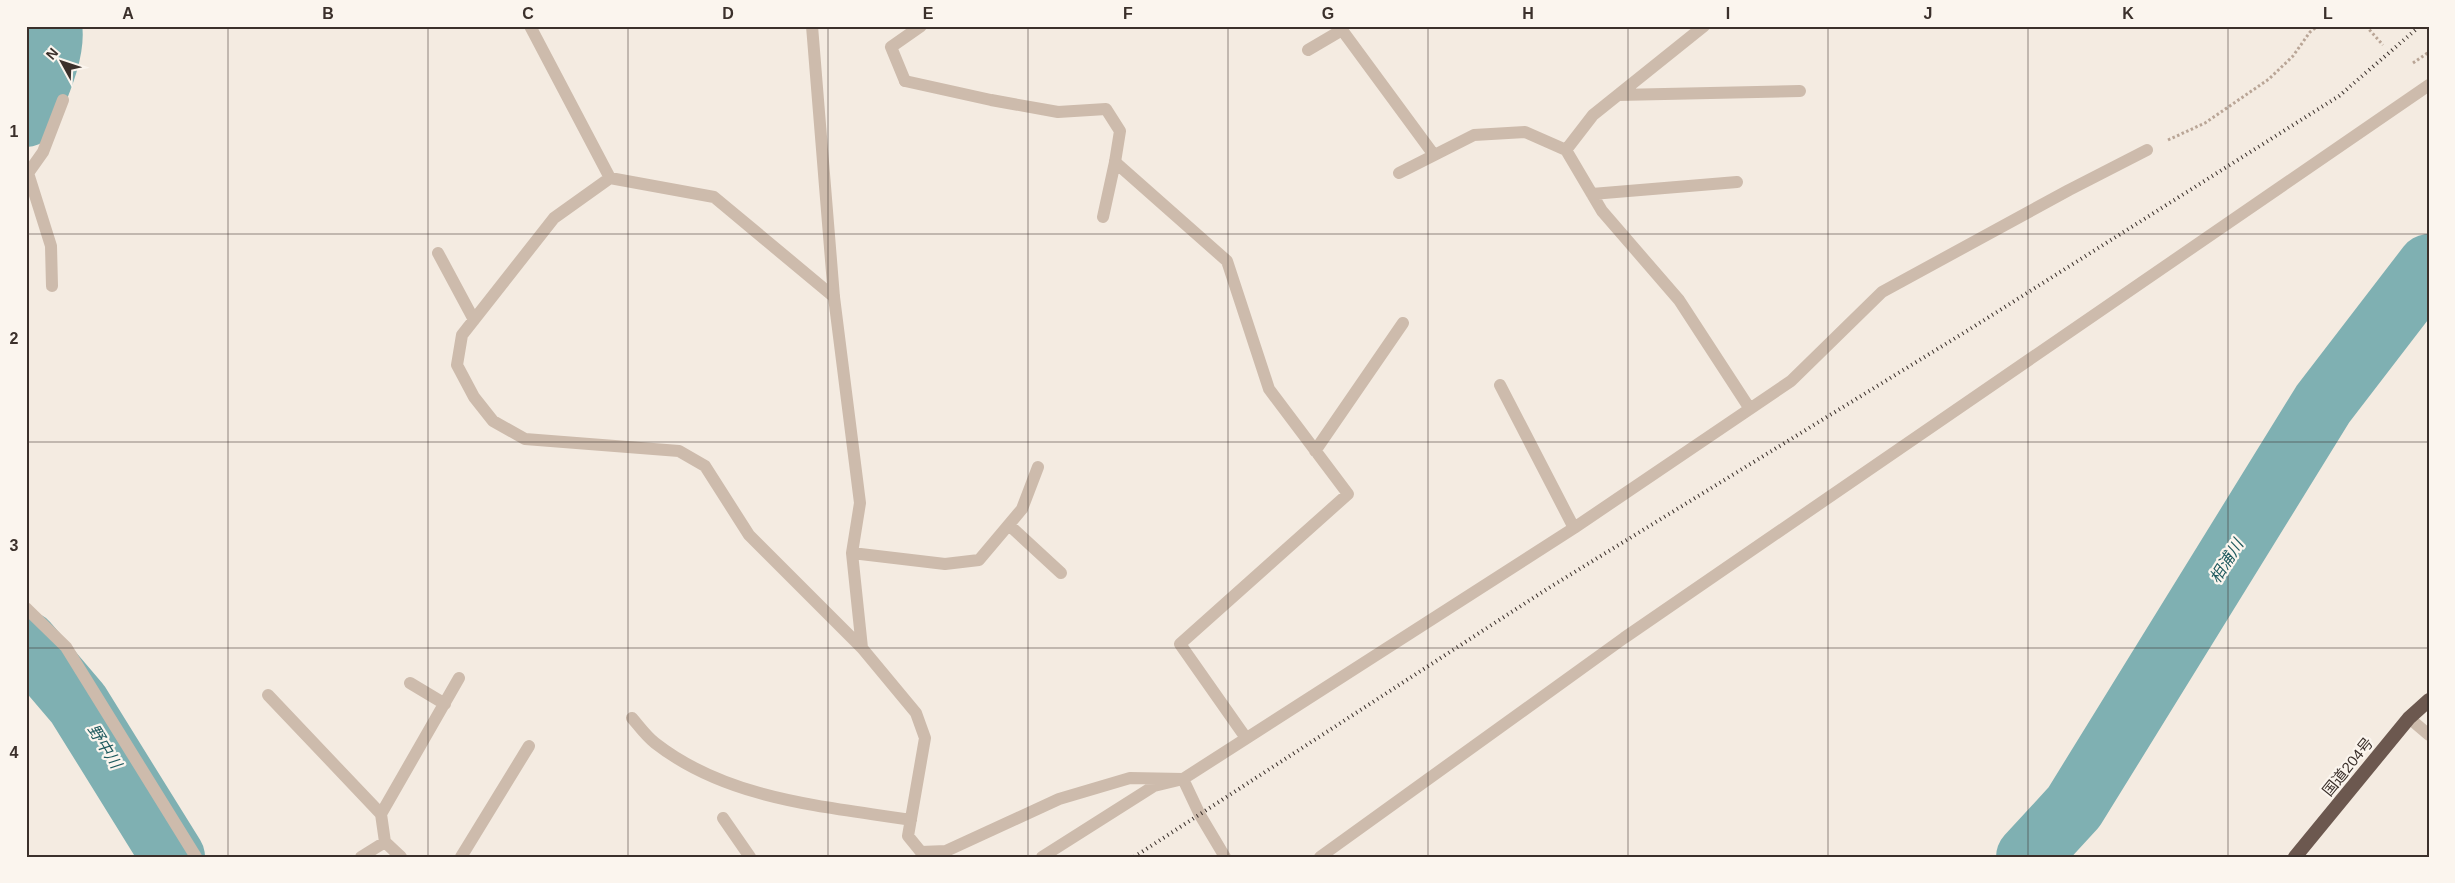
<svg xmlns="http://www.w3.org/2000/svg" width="2455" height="883" font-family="Arial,'Noto Sans JP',sans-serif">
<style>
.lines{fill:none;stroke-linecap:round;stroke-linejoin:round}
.river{stroke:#7fb0b2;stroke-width:64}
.path{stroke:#b9a596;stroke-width:3;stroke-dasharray:2.5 2.5;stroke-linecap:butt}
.service{stroke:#cdbbac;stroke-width:12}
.minor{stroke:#cdbbac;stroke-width:12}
.tertiary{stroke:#cdbbac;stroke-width:12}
.trunk{stroke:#6c584f;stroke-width:14}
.rail{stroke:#3b302b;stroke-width:4;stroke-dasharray:1 4;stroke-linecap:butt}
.grid{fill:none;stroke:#3b302b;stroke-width:1;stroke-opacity:0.55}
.labels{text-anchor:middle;stroke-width:4.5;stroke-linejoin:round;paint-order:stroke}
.street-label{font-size:15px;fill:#3b302b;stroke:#fbf5ee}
.water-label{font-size:16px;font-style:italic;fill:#1f5a5e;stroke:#fbf5ee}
.neatline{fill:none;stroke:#3b302b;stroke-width:2}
.grid-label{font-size:16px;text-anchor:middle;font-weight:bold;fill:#3b302b}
</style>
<rect width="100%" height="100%" fill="#f4ebe1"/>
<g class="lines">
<path class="river" d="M26,115C35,92 55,51 50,26
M26,643L78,704L173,857
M2028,857L2074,807L2323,404L2429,266"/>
<path class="path" d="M2366,26L2383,45
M2413,63L2429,52
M2168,140L2205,123L2269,79L2293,56L2310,32L2318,26"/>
<path class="service" d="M812,26L834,297
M905,81L991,100L1058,112L1106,109L1120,131L1115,162"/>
<path class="minor" d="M530,26L610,178
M1704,26L1593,115L1566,150L1602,211L1679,300L1750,409
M1308,50L1342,30L1434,155
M905,81L891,47L921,26
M1618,95L1800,91
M28,173L51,246L52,286
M1399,173L1474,135L1525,132L1566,150
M26,176L43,152L63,100
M1592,194L1737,182
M1103,217L1115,162L1227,261L1269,389L1348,494L1180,644L1246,738
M438,253L474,320
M1500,385L1574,528
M1315,451L1403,323
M1009,525L1061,573
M852,553L945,564L979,560L1022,509L1038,467
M26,608L66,647L196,857
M862,648L852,553L860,503L834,297L714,197L610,178L554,218L462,335L457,365L474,397L493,421L525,439L679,451L705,466L749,535L862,648L916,713L925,738L908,836L921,852L946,851L1059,799L1130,778L1183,779
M410,683L445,704
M268,695L381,814L385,842L401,857
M632,718C639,726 646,736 655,743C728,800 823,806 911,820
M2409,718L2429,735
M1183,779L1200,815L1225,857
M381,814L459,678
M723,818L750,857
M361,857L385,842
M461,857L529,746
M1042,857L1154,786L1183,779L1574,528L1791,381L1882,292L2069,190L2147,150"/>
<path class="tertiary" d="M1320,857L1624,638L2429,85"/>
<path class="trunk" d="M2295,857L2409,718L2429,700"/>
<path class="rail" d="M1134,857L1547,589L1970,329L2339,96L2420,26"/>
</g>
<path class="grid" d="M228,26V857M428,26V857M628,26V857M828,26V857M1028,26V857M1228,26V857M1428,26V857M1628,26V857M1828,26V857M2028,26V857M2228,26V857M26,234H2429M26,442H2429M26,648H2429"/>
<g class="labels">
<g class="street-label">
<text transform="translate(2348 767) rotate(-51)" y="5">国道204号</text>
</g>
<g class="water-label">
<text transform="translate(2226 561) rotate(-58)" y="6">相浦川</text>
<text transform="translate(105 746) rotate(58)" y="6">野中川</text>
</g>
</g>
<rect width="2455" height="883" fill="none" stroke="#fbf5ee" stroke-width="55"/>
<g transform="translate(62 62) rotate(310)" stroke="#fbf5ee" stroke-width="4" paint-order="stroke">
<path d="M0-4L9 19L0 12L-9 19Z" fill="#3b302b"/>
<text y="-8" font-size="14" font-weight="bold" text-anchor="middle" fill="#3b302b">N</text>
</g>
<rect x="28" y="28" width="2400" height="828" class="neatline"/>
<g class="grid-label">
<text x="128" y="19">A</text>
<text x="328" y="19">B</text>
<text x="528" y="19">C</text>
<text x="728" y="19">D</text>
<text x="928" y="19">E</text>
<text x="1128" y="19">F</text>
<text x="1328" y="19">G</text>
<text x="1528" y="19">H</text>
<text x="1728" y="19">I</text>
<text x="1928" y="19">J</text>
<text x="2128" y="19">K</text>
<text x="2328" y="19">L</text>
<text x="14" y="137">1</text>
<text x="14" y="344">2</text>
<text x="14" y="551">3</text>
<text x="14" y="758">4</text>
</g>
</svg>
